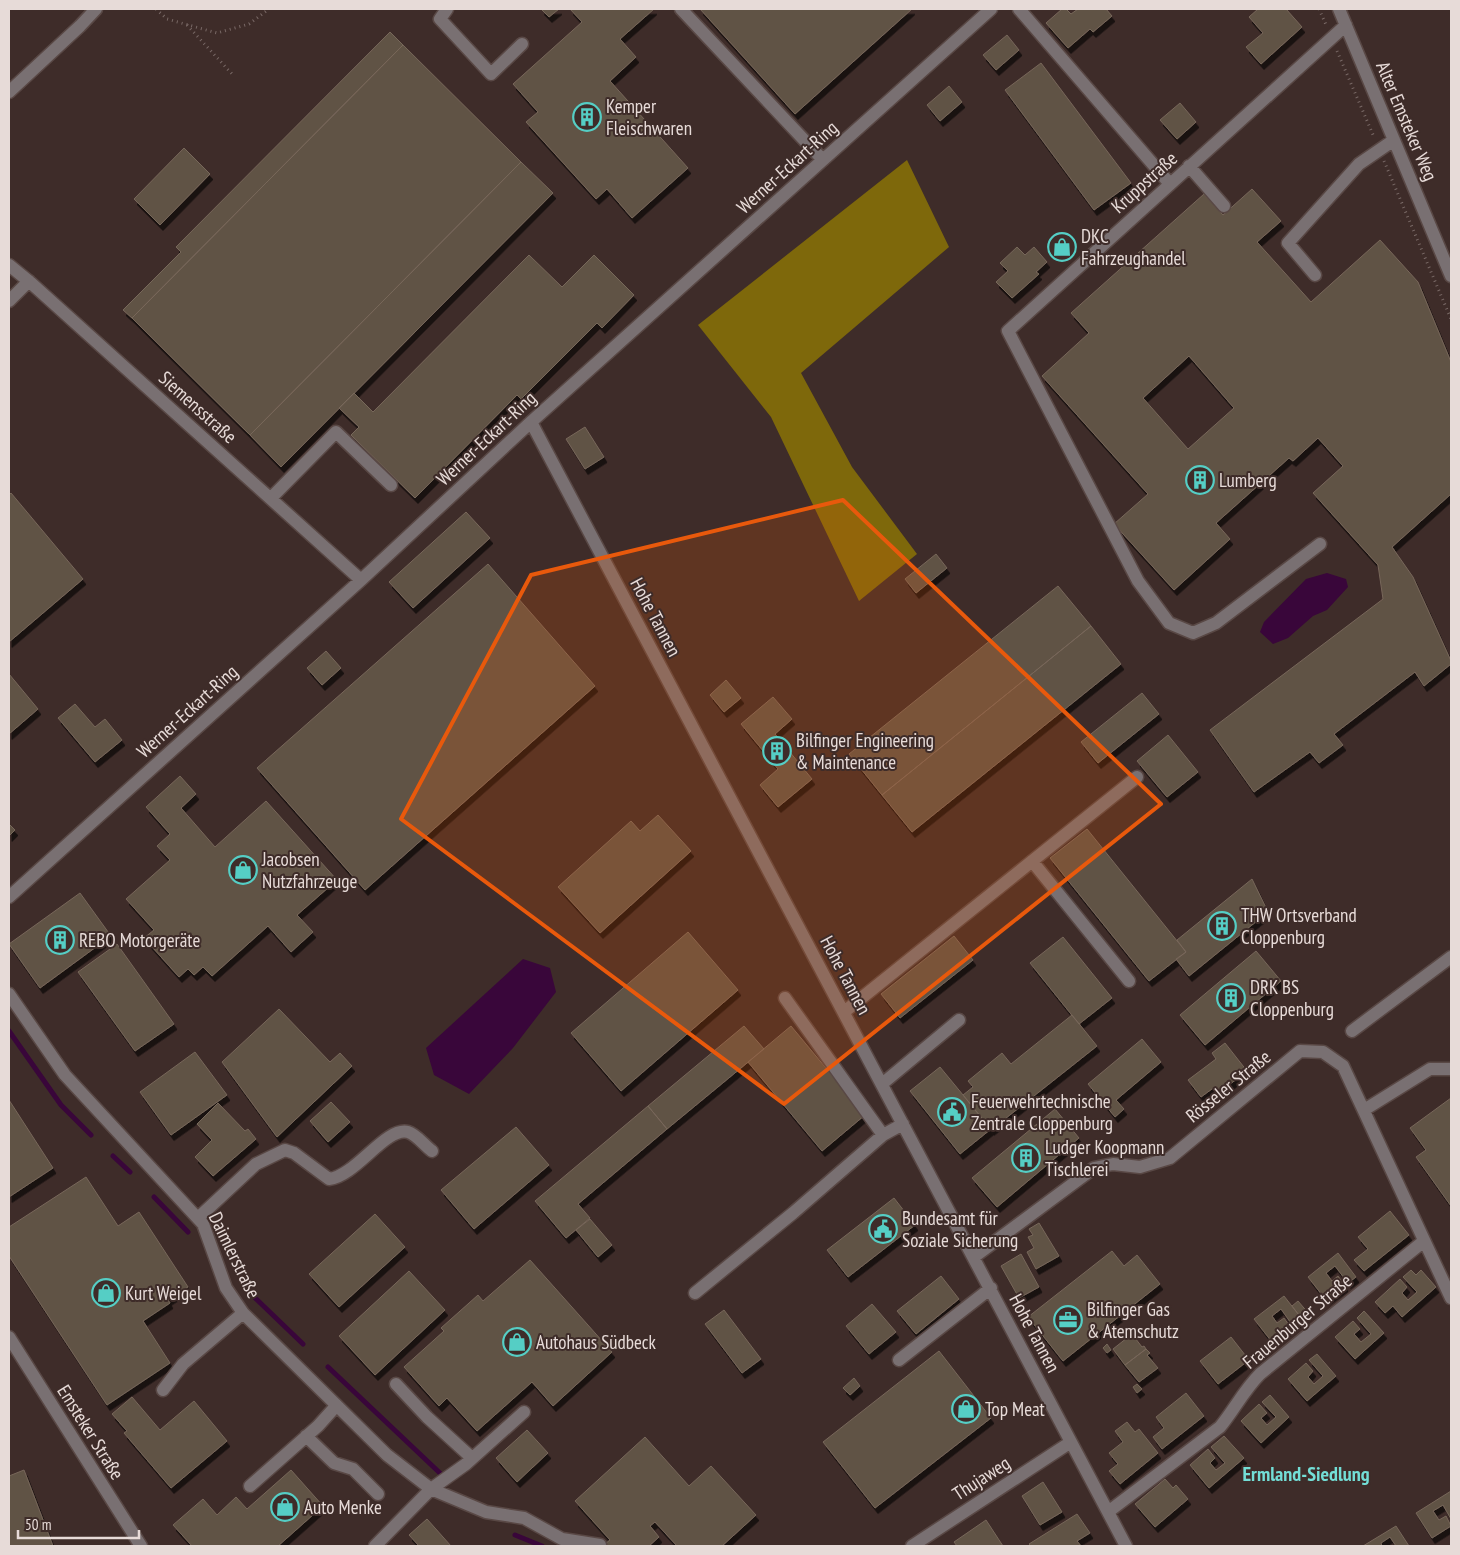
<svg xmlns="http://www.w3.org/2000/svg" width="1460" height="1555" font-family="'PT Sans Narrow',sans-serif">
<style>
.forest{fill:#7e680b}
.water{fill:#39063a}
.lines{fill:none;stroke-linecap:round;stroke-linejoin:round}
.stream{stroke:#39063a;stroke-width:5}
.building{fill:#615245;stroke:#77675a;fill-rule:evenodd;filter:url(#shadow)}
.minor-casing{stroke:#594845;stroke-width:15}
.path{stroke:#796966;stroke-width:3;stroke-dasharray:1 4;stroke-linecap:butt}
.minor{stroke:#797072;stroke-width:12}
.marked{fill:#e8590c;fill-opacity:0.2;stroke:#e8590c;stroke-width:4;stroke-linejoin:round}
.labels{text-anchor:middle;stroke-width:4;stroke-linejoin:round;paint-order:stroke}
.poi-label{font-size:19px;fill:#e7dbd8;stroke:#3e2c29;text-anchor:start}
.street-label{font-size:19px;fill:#e7dbd8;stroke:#3e2c29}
.neighbourhood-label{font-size:20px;font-weight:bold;fill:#73ded6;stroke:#3e2c29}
</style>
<defs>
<filter id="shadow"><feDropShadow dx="3" dy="5.5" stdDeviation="0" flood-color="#0009"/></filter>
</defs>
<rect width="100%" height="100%" fill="#3e2c29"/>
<path class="forest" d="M907,160L949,247L801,373L852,467L917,554L859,601L771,417L698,325Z"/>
<path class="water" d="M1327,573L1346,579L1348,587L1327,610L1313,616L1288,638L1273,644L1260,632L1264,622L1306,579Z
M523,959L550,968L556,992L513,1048L469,1094L434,1075L426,1048Z"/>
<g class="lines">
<path class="stream" d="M9,1031L61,1105L91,1135
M113,1156L130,1172
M154,1197L188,1232
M251,1294L303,1344
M328,1367L442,1475
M515,1535L542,1546"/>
</g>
<path class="building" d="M541,9H559L549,17Z
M570,9H654L620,39L636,57L610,81L688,168L632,218L607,189L596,199L526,122L538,112L513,84L582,22Z
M700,9H912L795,114Z
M1062,9H1066L1071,14L1078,9H1106L1112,16L1093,32L1090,29L1068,48L1046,23Z
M1258,9H1286L1302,27L1261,64L1246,47L1263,33L1249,17Z
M390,32L403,45L132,318L123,310L181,252L176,247Z
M1007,35L1019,50L996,70L983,55Z
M403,45L521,162L250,435L132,318Z
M1041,63L1131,183L1094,210L1005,90Z
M949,86L962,102L940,121L927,105Z
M1180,103L1196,122L1177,139L1160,120Z
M184,148L210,174L160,225L134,199Z
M521,162L553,193L281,467L250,435Z
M1252,189L1281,221L1257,242L1311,302L1380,240L1418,282L1451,362V494L1392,547L1413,577L1451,661V664L1424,686L1415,672L1334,734L1343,745L1319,763L1310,752L1254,792L1210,730L1383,599L1378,565L1313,493L1343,466L1318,438L1293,461L1289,458L1216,523L1230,539L1174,590L1114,524L1148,494L1042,376L1089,333L1071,313L1204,194L1223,215ZM1189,356L1234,408L1188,449L1143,398Z
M1017,247L1025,255L1034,247L1047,262L1036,272L1039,274L1012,298L996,282L1008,271L1000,263Z
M529,255L562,287L594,255L634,295L602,328L597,323L521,399L517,395L415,498L351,435L359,427L339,408L354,393L373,412Z
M585,427L604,457L585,469L566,439Z
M11,493L83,579L9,642V495Z
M466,512L490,538L413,608L389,582Z
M936,554L947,568L916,593L905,579Z
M488,564L595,686L365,890L257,768Z
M1058,586L1091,626L882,795L849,754Z
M1091,626L1121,664L912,832L882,795Z
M326,651L341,668L322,685L307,668Z
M9,674L38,709L9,734Z
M726,680L741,698L724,712L710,695Z
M1142,693L1159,714L1098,763L1081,742Z
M773,697L792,719L775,734L812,779L778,807L760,785L778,769L741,724Z
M75,704L95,727L105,719L122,740L95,762L58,718Z
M1168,735L1198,772L1167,797L1137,761Z
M180,776L196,794L181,808L215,847L266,801L337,880L297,915L313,932L291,952L268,926L212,976L203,967L194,975L188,969L179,977L144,938L154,930L126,899L170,860L157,846L170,834L146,807Z
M658,815L691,851L600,933L558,887L631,821L640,831Z
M9,824L15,830L9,836Z
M1087,829L1186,952L1149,981L1050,858Z
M1252,879L1268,912L1189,976L1176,959L1186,952L1177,940Z
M80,893L111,936L40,988L9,944Z
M688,932L738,990L621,1091L571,1033Z
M954,936L973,960L900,1018L881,994Z
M1063,937L1112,998L1079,1024L1030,963Z
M117,944L174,1024L135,1051L78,972Z
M1256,951L1281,981L1205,1045L1180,1015Z
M279,1009L330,1062L340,1053L352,1066L277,1137L222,1062Z
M1072,1015L1097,1046L991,1130L963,1095L973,1087L968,1081L1002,1053L1011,1064Z
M744,1026L764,1049L667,1129L648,1106Z
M791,1026L865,1115L822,1151L748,1062Z
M1142,1039L1161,1062L1116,1100L1124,1109L1115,1117L1088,1084Z
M1225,1043L1247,1071L1220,1092L1216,1086L1201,1097L1188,1080L1216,1059L1212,1053Z
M195,1052L227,1095L171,1135L140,1092Z
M940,1067L991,1129L960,1154L910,1091Z
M1451,1098V1206L1416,1157L1426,1150L1410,1128Z
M9,1100L53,1168L9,1197Z
M331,1102L350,1122L328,1142L310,1121Z
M218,1103L245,1131L248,1129L256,1139L213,1176L195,1157L212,1140L197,1124Z
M648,1106L667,1129L578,1204L590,1218L566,1238L535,1201Z
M1055,1109L1079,1138L997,1207L972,1178Z
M516,1127L549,1165L474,1229L441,1190Z
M86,1177L118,1226L139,1212L188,1287L168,1300L170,1303L143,1321L170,1363L107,1405L9,1256V1227Z
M894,1198L915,1225L848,1277L827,1250Z
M1390,1211L1409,1235L1364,1271L1354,1260L1368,1249L1358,1237Z
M375,1214L405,1247L339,1307L309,1274Z
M590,1219L612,1245L598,1257L576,1230Z
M1039,1223L1059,1256L1036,1269L1027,1252L1034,1248L1028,1237L1033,1235L1029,1229Z
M1112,1251L1124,1266L1137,1255L1160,1284L1063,1361L1028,1317Z
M1338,1253L1356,1277L1348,1283L1335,1266L1326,1273L1332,1281L1338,1276L1345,1286L1326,1300L1308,1277Z
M1021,1254L1039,1287L1019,1298L1001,1266Z
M530,1260L612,1352L553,1406L532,1382L477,1431L447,1398L439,1406L404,1367L444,1331L441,1328L478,1295L483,1301Z
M1411,1270L1416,1275L1421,1270L1436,1287L1402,1317L1393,1306L1385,1313L1375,1302L1400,1279L1407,1287L1402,1293L1408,1300L1417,1292L1403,1277Z
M409,1271L445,1310L375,1375L339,1336Z
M941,1276L959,1299L916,1334L897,1311Z
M1284,1296L1302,1319L1293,1326L1281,1309L1272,1316L1277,1323L1284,1318L1291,1328L1272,1342L1254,1319Z
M1298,1301L1309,1314L1302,1319L1292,1306Z
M872,1304L896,1332L869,1354L846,1326Z
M724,1310L761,1359L742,1373L705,1324Z
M1364,1311L1384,1333L1355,1359L1335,1337L1353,1321L1360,1329L1354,1334L1361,1342L1371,1334L1357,1318Z
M1132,1334L1142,1347L1144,1346L1146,1349L1125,1365L1113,1349Z
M1231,1337L1249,1360L1218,1384L1200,1361Z
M1107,1344L1111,1350L1107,1353L1103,1348Z
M1146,1349L1150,1353L1147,1355L1158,1368L1139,1382L1125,1365Z
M939,1351L991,1418L875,1508L823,1442Z
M1317,1354L1336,1376L1307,1401L1288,1379L1306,1363L1313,1371L1308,1377L1314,1384L1323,1376L1309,1360Z
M854,1378L860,1386L850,1395L843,1388Z
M1137,1384L1142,1389L1137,1393L1133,1387Z
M1186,1393L1204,1416L1162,1449L1153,1437L1164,1428L1156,1417Z
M1270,1395L1289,1417L1261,1443L1241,1421L1259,1404L1267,1413L1261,1418L1267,1425L1276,1417L1262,1402Z
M132,1397L160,1430L194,1401L227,1441L171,1488L124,1433L127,1431L112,1414Z
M1127,1422L1135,1432L1139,1429L1158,1453L1120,1484L1109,1471L1118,1464L1109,1453L1123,1442L1115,1431Z
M527,1430L548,1453L517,1482L496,1458Z
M1224,1436L1244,1458L1209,1488L1190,1465L1208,1449L1215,1458L1210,1463L1216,1470L1225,1463L1211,1447Z
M645,1437L689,1486L711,1466L756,1515L722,1546H677L655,1522L650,1526L659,1537L649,1546H607L605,1544L610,1540L575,1501Z
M24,1470L53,1546H9V1476Z
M291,1470L323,1506L278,1546H192L173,1525L203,1499L217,1515L236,1497L247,1509Z
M1165,1479L1173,1488L1176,1485L1188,1499L1155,1527L1135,1504Z
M1043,1482L1062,1512L1040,1525L1022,1496Z
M1451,1491V1519L1443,1505L1433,1511L1439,1520L1446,1516L1451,1526L1432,1538L1416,1513Z
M1077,1514L1090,1533L1077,1541L1081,1546H1031L1029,1544Z
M427,1519L451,1546H419L409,1535Z
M986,1520L1003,1546H957L954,1542Z
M1396,1526L1409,1546H1396L1390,1537L1381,1543L1382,1546H1363Z"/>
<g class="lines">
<defs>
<path id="minor" d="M447,9L440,19L491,74L522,44
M681,9L823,160
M1019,9L1170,184
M1339,9L1451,276
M9,92L80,26L96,9
M1189,166L1224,206
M9,265L31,283L361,580
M1315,275L1288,243L1359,164L1394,140
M9,301L29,281
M531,422L1126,1546
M271,498L336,432L391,485
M1320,544L1216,623L1193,633L1169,623L1138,581L1008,331L1346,25
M1032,861L1129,981
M9,897L361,580L531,422L991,9
M9,994L65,1075L203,1224L226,1288L243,1313L387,1455L431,1489L486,1512L524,1518L562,1539L600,1545
M785,998L883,1135
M844,1012L1137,777
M1352,1031L1451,957
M882,1084L959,1020
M1364,1110L1430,1069H1451
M198,1218L256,1164L285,1150L294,1153L329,1179C356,1176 386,1126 408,1132C416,1134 425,1146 432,1151
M974,1257L1094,1168L1113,1164L1140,1167L1170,1158L1300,1051L1323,1052L1343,1066L1451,1298
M695,1293L793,1213L883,1135L903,1124
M9,1337L141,1546
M899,1360L991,1288
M396,1384L427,1417L472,1458
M163,1390L183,1364L243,1313
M306,1436L334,1463L353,1469L378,1494
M250,1486L318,1426L336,1406
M1108,1512L1220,1427C1234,1410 1244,1390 1260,1374L1424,1241
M375,1546L431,1489L466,1464L524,1412
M912,1546L1071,1442"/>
</defs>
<use href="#minor" class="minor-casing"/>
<path class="path" d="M156,9L167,19L217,33L249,24L269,9
M1319,9L1327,27
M187,25L233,75
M1337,51L1374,137
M1384,161L1451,319"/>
<use href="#minor" class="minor"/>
</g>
<path class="marked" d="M843,500L1161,804L784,1104L401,819L531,575Z"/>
<defs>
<symbol id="building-ring" viewBox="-11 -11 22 22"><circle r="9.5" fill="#3e2c29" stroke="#55cec5" stroke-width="1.5"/><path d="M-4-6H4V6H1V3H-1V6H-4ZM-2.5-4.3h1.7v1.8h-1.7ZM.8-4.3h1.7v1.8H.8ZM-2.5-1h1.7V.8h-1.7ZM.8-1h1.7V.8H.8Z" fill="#55cec5"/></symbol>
<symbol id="shop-ring" viewBox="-11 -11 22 22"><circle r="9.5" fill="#3e2c29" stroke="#55cec5" stroke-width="1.5"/><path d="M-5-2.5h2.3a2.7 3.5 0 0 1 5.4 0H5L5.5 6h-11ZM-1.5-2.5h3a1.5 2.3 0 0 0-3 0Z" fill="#55cec5"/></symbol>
<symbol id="civic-ring" viewBox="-11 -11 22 22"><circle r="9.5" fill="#3e2c29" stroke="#55cec5" stroke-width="1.5"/><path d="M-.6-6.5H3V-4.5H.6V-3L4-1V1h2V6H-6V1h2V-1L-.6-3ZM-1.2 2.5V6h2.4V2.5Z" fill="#55cec5"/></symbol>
<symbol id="office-ring" viewBox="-11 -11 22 22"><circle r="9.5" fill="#3e2c29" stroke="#55cec5" stroke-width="1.5"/><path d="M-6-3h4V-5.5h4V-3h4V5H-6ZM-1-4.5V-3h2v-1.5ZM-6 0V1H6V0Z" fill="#55cec5"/></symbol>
</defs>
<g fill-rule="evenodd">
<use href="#building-ring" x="571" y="101" width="32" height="32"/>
<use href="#shop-ring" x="1046" y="231" width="32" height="32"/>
<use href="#building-ring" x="1184" y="464" width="32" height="32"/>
<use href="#building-ring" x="761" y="735" width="32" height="32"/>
<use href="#shop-ring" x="227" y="854" width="32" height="32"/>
<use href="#building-ring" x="1206" y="910" width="32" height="32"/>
<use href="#building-ring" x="44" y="924" width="32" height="32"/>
<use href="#building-ring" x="1215" y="982" width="32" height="32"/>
<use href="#civic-ring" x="936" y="1096" width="32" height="32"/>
<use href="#building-ring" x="1010" y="1142" width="32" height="32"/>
<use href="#civic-ring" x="867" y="1213" width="32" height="32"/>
<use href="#shop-ring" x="90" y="1277" width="32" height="32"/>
<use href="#office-ring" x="1052" y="1304" width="32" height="32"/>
<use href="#shop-ring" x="501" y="1326" width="32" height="32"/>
<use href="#shop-ring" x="950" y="1393" width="32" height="32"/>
<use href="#shop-ring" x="269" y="1491" width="32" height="32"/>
</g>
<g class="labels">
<g class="poi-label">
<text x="606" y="113">Kemper<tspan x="606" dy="22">Fleischwaren</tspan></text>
<text x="1081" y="243">DKC<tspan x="1081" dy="22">Fahrzeughandel</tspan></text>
<text x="1219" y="487">Lumberg</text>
<text x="796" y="747">Bilfinger Engineering<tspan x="796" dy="22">&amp; Maintenance</tspan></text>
<text x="262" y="866">Jacobsen<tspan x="262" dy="22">Nutzfahrzeuge</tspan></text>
<text x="1241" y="922">THW Ortsverband<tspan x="1241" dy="22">Cloppenburg</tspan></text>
<text x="79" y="947">REBO Motorgeräte</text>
<text x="1250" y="994">DRK BS<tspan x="1250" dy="22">Cloppenburg</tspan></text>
<text x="971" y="1108">Feuerwehrtechnische<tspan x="971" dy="22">Zentrale Cloppenburg</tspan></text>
<text x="1045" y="1154">Ludger Koopmann<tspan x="1045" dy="22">Tischlerei</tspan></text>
<text x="902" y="1225">Bundesamt für<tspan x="902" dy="22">Soziale Sicherung</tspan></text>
<text x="125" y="1300">Kurt Weigel</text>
<text x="1087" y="1316">Bilfinger Gas<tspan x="1087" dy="22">&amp; Atemschutz</tspan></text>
<text x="536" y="1349">Autohaus Südbeck</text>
<text x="985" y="1416">Top Meat</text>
<text x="304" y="1514">Auto Menke</text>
</g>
<g class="street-label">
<text transform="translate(1407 121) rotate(67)" y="7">Alter Emsteker Weg</text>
<text transform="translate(787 167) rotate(-42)" y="7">Werner-Eckart-Ring</text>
<text transform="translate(1144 182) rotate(-42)" y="7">Kruppstraße</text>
<text transform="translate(198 407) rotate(42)" y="7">Siemensstraße</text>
<text transform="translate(486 438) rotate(-43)" y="7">Werner-Eckart-Ring</text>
<text transform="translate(656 617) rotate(62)" y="7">Hohe Tannen</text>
<text transform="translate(187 711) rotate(-42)" y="7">Werner-Eckart-Ring</text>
<text transform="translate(846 975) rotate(62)" y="7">Hohe Tannen</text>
<text transform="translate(1228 1086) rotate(-39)" y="7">Rösseler Straße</text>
<text transform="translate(235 1255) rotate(64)" y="7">Daimlerstraße</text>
<text transform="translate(1297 1321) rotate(-40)" y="7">Frauenburger Straße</text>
<text transform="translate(1035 1333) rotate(62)" y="7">Hohe Tannen</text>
<text transform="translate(91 1432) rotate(58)" y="7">Emsteker Straße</text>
<text transform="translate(981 1478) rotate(-33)" y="7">Thujaweg</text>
</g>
<g class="neighbourhood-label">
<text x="1306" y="1481">Ermland-Siedlung</text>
</g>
</g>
<rect width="1460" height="1555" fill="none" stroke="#e7dbd8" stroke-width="20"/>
<path d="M18 1530v8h121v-8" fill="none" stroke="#e7dbd8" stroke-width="2.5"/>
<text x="25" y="1530" font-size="15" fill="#e7dbd8" stroke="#3e2c29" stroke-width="4" paint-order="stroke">50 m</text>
</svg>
